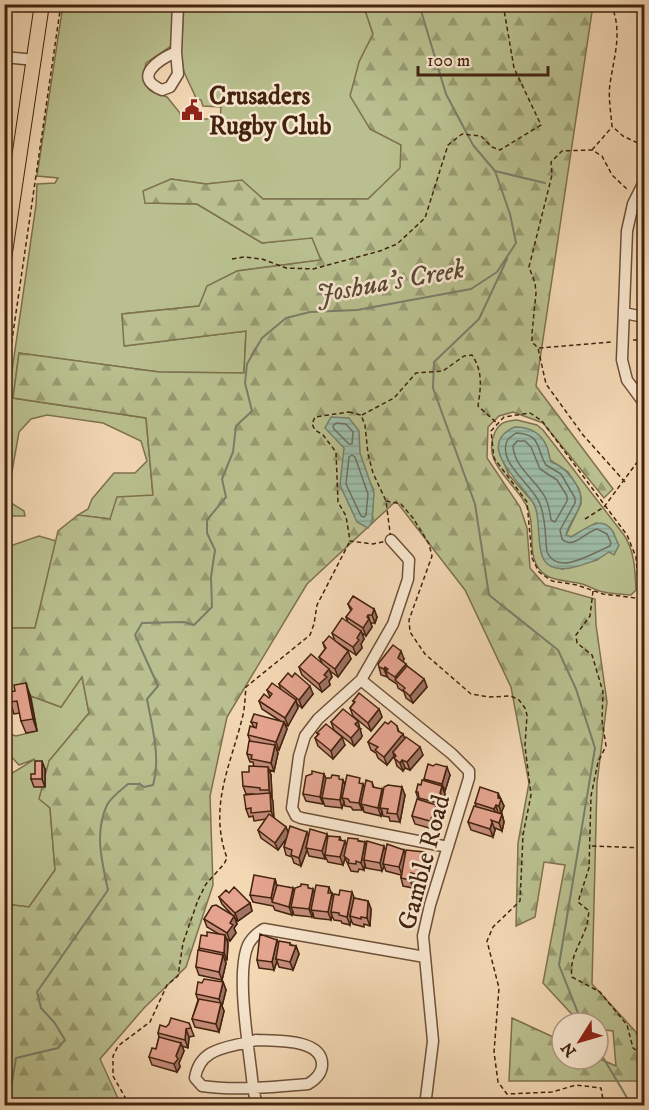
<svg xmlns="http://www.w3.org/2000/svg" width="649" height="1110" font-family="'IM FELL DW Pica',serif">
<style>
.grass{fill:#b9bf8e;stroke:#7e714e;stroke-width:1.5;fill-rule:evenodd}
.forest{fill:url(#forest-firs);stroke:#7e714e;stroke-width:1.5}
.water{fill:url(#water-rules);stroke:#797e6a;stroke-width:1.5}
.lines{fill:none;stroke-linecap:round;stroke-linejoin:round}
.shore{stroke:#706f5b;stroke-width:1.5}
.stream{stroke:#797e6a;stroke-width:2}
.minor-casing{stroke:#6f5038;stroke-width:13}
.major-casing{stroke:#43230f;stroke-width:16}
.path{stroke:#43230f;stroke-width:1.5;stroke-dasharray:4.5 3;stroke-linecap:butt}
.minor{stroke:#f7e6ce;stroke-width:10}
.major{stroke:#f3d8b4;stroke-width:14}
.wall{fill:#c58d7c;stroke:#43230f;stroke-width:1.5}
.shaded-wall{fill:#a07365;stroke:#43230f;stroke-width:1.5}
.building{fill:#e5a490;stroke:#43230f;stroke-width:1.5}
.labels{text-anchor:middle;stroke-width:5;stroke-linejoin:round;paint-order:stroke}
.poi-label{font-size:26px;font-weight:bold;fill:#43230f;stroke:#f7e6ce;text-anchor:start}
.street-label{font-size:26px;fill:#43230f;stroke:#f7e6ce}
.water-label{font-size:27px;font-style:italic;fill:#5a4935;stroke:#f7e6ce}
</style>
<defs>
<pattern id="forest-firs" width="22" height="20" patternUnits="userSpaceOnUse" patternTransform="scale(1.5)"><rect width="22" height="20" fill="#b9bf8e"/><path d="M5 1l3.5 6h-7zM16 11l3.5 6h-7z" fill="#989b72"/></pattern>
<pattern id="water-rules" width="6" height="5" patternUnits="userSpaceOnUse" patternTransform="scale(1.5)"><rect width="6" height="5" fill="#9dbba7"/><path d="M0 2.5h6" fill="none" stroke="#88a08f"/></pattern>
</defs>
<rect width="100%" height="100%" fill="#f3d8b4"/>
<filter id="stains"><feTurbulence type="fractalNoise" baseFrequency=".00333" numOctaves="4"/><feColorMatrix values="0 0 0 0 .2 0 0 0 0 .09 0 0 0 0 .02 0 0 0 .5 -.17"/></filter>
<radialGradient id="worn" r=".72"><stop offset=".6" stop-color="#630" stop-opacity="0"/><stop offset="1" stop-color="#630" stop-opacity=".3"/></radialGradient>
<path class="grass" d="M354,4L366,13L373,34L359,62L370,129L401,144V168L368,199H263L240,181L206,184L171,179L146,203L197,204L262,243L312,237L321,260L237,271L200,306L122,314L125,346L246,331L244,373L159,372L19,353L13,398L146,418L153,496L110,519L78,515L88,509L92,499L114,473H135L147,461L141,441L103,423L47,415L31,419L19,432L8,494L11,503L24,511L25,516H5V419L36,205L37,184L55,183L58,178L37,176L63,5H148V10L174,11L171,46L146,63L143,78L151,91L167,97L180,113L181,119H220L221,107L203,106L201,100L196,98L184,72L181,54L184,5Z
M517,420L537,425L543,430L624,535C635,552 635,570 636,590L631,595C622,594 612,594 604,592C596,591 590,586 582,584C569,580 549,582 540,570C527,555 535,530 529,512C521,485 479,465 495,432C500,422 506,421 517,420ZM547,448L549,459L568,472L579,489L581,497V504L566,535L571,537L596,523C609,525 613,531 617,544L597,560L562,569L533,502L509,475L499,451Z
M39,536L56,541L35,628H5L4,548Z
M82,676L89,713L49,761L50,808L55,870L29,907L5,904L4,775L6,777L35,759L19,765L5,750V732L16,736L37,731L31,696L61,707Z"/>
<path class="forest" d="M354,5H593L536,386L613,489L604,498L543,423L513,412L499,416L488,427L487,458L520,507L527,528L530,568L545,585L595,599L596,625L607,702L597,783L592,984L636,1032L644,1061V1081H509L512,1018L562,1041V1059L598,1058L616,1066L613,1031L598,1029V1023H580L543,983L565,865L544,862L535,917L516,926L518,843L529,783L511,687L465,590L396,501L307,584L227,717L210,796L213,885L186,967L144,1008L100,1059L121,1105L5,1106V904L29,907L55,870L50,808L39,799L49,761L89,713L82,677L61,707L31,696H5V628H35L58,531L78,515L110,519L117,497L153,495L146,418L13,398L19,353L159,372L244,373L246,331L124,346L122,314L199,306L207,286L237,271L321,260L312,238L262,243L197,204L145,203L143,191L171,179L206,184L242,180L263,199H368L400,168L401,145L370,129L350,96L359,62L373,34L366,13Z"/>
<path class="water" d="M331,417L349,418L359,431L360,453L374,493L372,522L368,528L357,522L340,485L344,448L325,428Z
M515,427C529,427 541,432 547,447C549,452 549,457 551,462C565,466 585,489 580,505C577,516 568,524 566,535L571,537C584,530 602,513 613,532C616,537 616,541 619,545L614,555L609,552C597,561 585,565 570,568C528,575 544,530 535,506C527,487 471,445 515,427Z"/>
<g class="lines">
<path class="shore" d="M336,423L346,424L353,432L352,444H349L334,429L333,426Z
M516,433C542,434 536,449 546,465L561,474L575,498V503L560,530L562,539C573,550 585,532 597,529L607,534L611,543L610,546C594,552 558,577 547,552C545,537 546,519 540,504C533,484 495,462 508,439Z
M517,441H525L531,447L540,469L557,480L567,496V501L555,522L551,520C550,512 549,505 545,497C536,480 514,467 513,446Z
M352,455L355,457L368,494L366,515L364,517L361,516L346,484L349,457Z"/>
<path class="stream" d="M495,171L545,183
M642,203L644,205
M507,259L479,319L434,362L433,388L475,504L489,595L558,650L576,689L595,748L559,965L582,1023
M598,1049L632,1106
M8,1106L16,1058L58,1048L65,1040L54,1022L41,1008L37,992L108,890C102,862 94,833 107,805C111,797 121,790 128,784H140L144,787L153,785C161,757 152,727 147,699L158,686L135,635L142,623L184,622L194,625L212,607L211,577L215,550L207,533V520L226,497L222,479L233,452L236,426L252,411L245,383L247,364L262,338L286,318L310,312L357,310L471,289L497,272L516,243L510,214L495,171L473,145L446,94L419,4"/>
<defs>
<path id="minor" d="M176,52C160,59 131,77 162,90L170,87L178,74L176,52L178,4
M4,57L35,60
M644,182L633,204L627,231L622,360L627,380L644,403
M624,313L644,317
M391,540L409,560L408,579L393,624L361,680L318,719L305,736L299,756L292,808L296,816L301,818L448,847
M361,680L452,754L469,771V778L430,905L423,936L433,1041L425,1106
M256,1040C275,1041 324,1038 322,1066C321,1075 315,1080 308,1084C272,1087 237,1091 202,1086L195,1078C200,1046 230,1048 256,1040Z
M257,1106L253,1088C250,1053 235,975 248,945C252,937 257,933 264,929L425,957"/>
<path id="major" d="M4,259L42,4
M4,310V313"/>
</defs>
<use href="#minor" class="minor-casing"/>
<use href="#major" class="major-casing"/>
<path class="path" d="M611,4C623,32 614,56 610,84C608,97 611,113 612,126L623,136L644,146
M592,150L612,127
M232,259L244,257L262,259L286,268L313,269L380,251L397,244L425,218L448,145L462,134L481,136L492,147L500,150L541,125L514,68L503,4
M633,340H644
M539,348L612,342
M4,395L61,4
M349,412L361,415L365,425L368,454L373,473L386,501L391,540L373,544L350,541L346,516L338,502L336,452L323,435L315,430L312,424L315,417Z
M362,415L394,398L416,373L443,371L464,356L472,355C483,372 481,386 478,406L498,424
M625,482L583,435L546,384L538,348L532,342V333L536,293L535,283L529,267L552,175L551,162L562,151L592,150L602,156L612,175L628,190
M386,501L401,504L413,518L429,544L432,556L409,620L410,632L425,654L471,694L489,697L511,696L519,700L525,708L527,715L525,746L531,795L523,835L520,901L493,927L487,941L499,988L494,1052L498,1082L507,1094L552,1092L576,1085L601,1088L604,1106
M585,519L604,507L644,453
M593,591L590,616L576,635L577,643L592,655L603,692L602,720L606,746L598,762L591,796L589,868L578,902L589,911C588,917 588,924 585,930C579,946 569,960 572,977L600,992L627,1025L633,1048L644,1056
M639,598L636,557L627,535L542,421L530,413L504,417L491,431L494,458L527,502L532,558L539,572L552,581L577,585L603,594L644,599
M592,846L644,848
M130,1106L113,1076V1056L118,1046L150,1022L167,985L178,976L183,943L198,900L206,884L224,864L227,858C208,806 231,765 243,715C245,706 245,696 246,687L310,635L314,624L317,605L350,541"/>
<use href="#minor" class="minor"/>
<use href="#major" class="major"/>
</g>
<path class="wall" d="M348,604L374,609L377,617L375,623H371L372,627L366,636L362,633L364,639L361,644L362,648L356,655L335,641L332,633L348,623L346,617L351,611Z
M323,643L351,659L338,677L330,671L332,677L329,681L330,685L322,692L302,675L299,667L322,663L319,657L325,649Z
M404,659L403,661L407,666L424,679L427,687L413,703L406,698L404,692L398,688L397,684L389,679L387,676V677L381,675L379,667Z
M279,684L313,694L302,708L297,704L298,708L288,726L285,724L287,729L279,750L276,749L278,753L274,771L269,770L271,775L272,798H271L274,818L286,827L288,833L328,838L340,837L341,840L346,845L359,841L365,842L366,846L386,849L404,850L405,854L424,852L426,860L422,883L414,881L413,888L403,886L401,878V875L386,871L384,866L382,871L366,868L365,865L364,870L359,869L358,872L351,871L345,858L343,865L328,862L325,856V859L309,856L307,850L301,866L294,863L292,857L286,855L284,847L286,839L278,850L261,838L258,830L266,819L254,821L253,816L249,817L246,809L253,794H246L243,786L249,772L254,767L253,762H250L247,754L250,741L248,735L254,727L251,722L279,720L262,709L259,701L270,697L267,690H281Z
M30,695L37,731L26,733L21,721L20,713L14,714L10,702Z
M353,701L379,709L382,717L371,731L353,716L350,708L354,703Z
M331,722L361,729L360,730L362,736L361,738L354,746L334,730Z
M388,724L397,726L399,732L403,734L404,738L423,755L410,770L405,768L403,771L397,766L394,756L387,765L378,758L376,753L371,750L368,742Z
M317,733L345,745L333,759L318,746L315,738L318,735Z
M45,769V787H34L31,779L35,774Z
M312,774H324L326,779L343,780L345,784H362L364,788L372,782L374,788L382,789L383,793L405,795L400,822L390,821L389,817L383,816L382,811L381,816L364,812L363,808L362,810H353L351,807L345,806L344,802L342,808L325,806L323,801V804L306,801L303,794Z
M450,775L445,791H444L445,794L443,799L444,802L441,811H438L439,813L437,824H435L433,829L415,824L412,816L418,799L416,792L425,781L424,779Z
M498,793L504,806L501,813H498L502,814L504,822L502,831L495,828V830L493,837L471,830L468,822L476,806L475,803Z
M275,879L277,886L293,888L294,891L310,888L314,893L329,887L333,898H354L368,901L371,909L370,926L364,924V927L353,924L351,920L350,925L342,923L341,921L334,920L332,916L331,920L314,918L313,914L312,917L294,915L293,912L292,915L275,910L273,906L253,902L250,895Z
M219,897L250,903L252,911L238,921L235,918L237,924L234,928L236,933L230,941L227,939L228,943L227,960H225L226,963L222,980L199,975L196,967L200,951L199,948L207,936L219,934L207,927L204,919L232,915L222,904Z
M277,940L279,944L290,943L291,945L296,946L299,954L293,970L279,967L277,961L274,970L259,968L257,960Z
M223,982L226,990L222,1006L224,1011L219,1032L195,1027L192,1019L198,1000L196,994L202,983Z
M189,1023L194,1036L189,1037L188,1048L182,1046L184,1051L179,1063L180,1067L177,1072L152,1065L149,1057L156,1049L159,1037L158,1033L166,1027Z"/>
<path class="shaded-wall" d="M374,609L377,617L375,623L372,615Z
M368,615L372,627L366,636L363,628Z
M361,631L364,639L361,644L362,648L356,655L353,647L357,638Z
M348,651L351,659L338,677L335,669Z
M401,651L404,659L401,665L398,658Z
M406,664L409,671L397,681L395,677Z
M385,667L387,672L386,671L387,676V677L384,669Z
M329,669L332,677L329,681L330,685L322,692L319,684L324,675Z
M424,679L427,687L413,703L410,696Z
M26,683L30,695L37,731L33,719Z
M310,686L313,694L302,708L299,700Z
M296,700L298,708L288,726L285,718Z
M379,709L382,717L371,731L368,723Z
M358,721L362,736L361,738L354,746L351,738L355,724Z
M284,722L287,729L279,750L276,742Z
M403,734L406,742L393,752L394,756L387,765L384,757Z
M342,737L345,745L333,759L331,751Z
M275,745L278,753L274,771L271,763Z
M420,747L423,755L410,770L407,762Z
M402,760L405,768L403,771L400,763Z
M42,761L45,769V787L42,779Z
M268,767L271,775L272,798L269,790Z
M447,767L450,775L445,791L442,784Z
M324,774L327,782L322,798L323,801V804L320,797Z
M343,780L346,788L342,798L344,802L342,808L340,800Z
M363,784L366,792L361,804L363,808L362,810L359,803Z
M442,786L445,794L443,799L444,802L441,811L438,803Z
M402,787L405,795L400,822L397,814Z
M382,789L385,797L380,808L382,811L381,816L378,808Z
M270,793L273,801L274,819L271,811Z
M498,793L504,806L501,813L499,806Z
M436,805L439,813L437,824L434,816Z
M496,805L498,813L497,817L494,809Z
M502,814L504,822L502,831L499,823Z
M432,816L435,824L433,829L430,821Z
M492,822L495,830L493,837L490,829Z
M286,827L289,835L278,850L275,843Z
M307,832L310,840L306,848L307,850L301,866L299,858Z
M327,834L329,842L325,855V859L322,851Z
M345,841L348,849L343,865L340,857Z
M365,842L368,850L364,860L365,865L364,870L361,863Z
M384,846L387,854L383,864L384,866L382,871L380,863Z
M404,850L407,857L402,875L399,867Z
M424,852L426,860L422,883L419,875Z
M411,873L414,881L413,888L410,880Z
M275,879L277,887L273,902L271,898Z
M293,888L296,896L291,907L293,912L292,915L289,907Z
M313,889L316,897L311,910L313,914L312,917L309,909Z
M352,892L355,900L350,916L351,920L350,925L347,917Z
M332,893L335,901L331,912L332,916L331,920L328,912Z
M368,901L371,909L370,926L367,918Z
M250,903L252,911L238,921L235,913Z
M234,916L237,924L234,928L236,933L230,941L227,933L230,923Z
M225,935L228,943L227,960L224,953Z
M277,940L280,947L276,959L277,961L274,970L272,962Z
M296,946L299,954L293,970L290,962Z
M223,955L226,963L222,980L219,972Z
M223,982L226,990L222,1006L224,1011L219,1032L216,1024L221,1004L219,999Z
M186,1029L189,1037L188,1048L185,1040Z
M181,1043L184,1051L179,1063L180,1067L177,1072L174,1064L176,1056Z"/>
<path class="building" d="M353,596L374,609L372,615H368L367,617L369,619L363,628L346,617L352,609L348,604Z
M342,618L361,631L357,638L359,640L353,647L332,633Z
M329,636L348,651L335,669L319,657L326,648L323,643Z
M393,645L401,651L398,658L406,664L395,677L386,671L388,669L385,667L384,669L379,667L378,664Z
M311,654L329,669L324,675L327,677L319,684L299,667Z
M407,666L424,679L410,696L403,690L405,688L395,680Z
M288,673L292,677L295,673L310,686L299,700L279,684Z
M26,683L33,719L21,721L17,701L10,702L8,692L15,691L14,685Z
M272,683L296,700L285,718L259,701L264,694L269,698L272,694L267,690Z
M359,693L379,709L368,723L350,708L355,702L353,701Z
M343,709L358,721L355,724L359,728L358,730L351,738L331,722Z
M254,714L284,722L276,742L248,735L250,726L256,728L257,723L251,722Z
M391,721L397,726L398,731L403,734L384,757L375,750L378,747L368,742L385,722L388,724Z
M326,724L342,737L331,751L315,738L319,734L317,733Z
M406,737L420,747L407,762L402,760L400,763L394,758L396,756L393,752Z
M249,741L275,745L271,763L251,759L252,755L247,754Z
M35,761H42V779H31V774H35Z
M428,764L433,766L436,764L447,767L442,784L424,779Z
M249,766L268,767L269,790H260V788L243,786L242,772H249Z
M312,771L324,774L320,797L303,794L306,776L312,774Z
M332,775L339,776V779L343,780L340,800L322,798L326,778H331Z
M347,775L360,778L359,783L363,784L359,803L350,802L348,799L342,798Z
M366,780L372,782L373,787L382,789L378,808L361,804Z
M422,780L442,786L440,793L441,794L438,803L419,798L418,792H416L418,784L421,785Z
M388,785L402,787L397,814L387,813L388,809L380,808L384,787Z
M480,787L498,793V798L501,799L499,806L496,805L494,809L475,803Z
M270,793L271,811L251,813V808L246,809L244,795Z
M417,799L436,805L434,816H432L430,821L412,816Z
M474,806L502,814L499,823L491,820L492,822L490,829L468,822Z
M269,814L286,827L275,843L258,830Z
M290,826L307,832L299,858L291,855L292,850L284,847Z
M310,829L327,834L322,851L306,848Z
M328,836L340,837L339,840L345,841L340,857L325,855Z
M348,838L358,839V841L365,842L361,863L356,861V864L348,863L349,860L344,856Z
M367,841L384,846L380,863L364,860Z
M387,844L404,850L399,867L383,864Z
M406,850L424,852L419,875L411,873L410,880L401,878Z
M254,875L275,879L271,898L250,895Z
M301,884L308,885V888L313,889L309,909L291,907L295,888L301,886Z
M277,885L293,888L289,907L272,902Z
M316,885L329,887L328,893H332L328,912L311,910Z
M234,887L250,903L235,913L219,897L226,890L229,893Z
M340,890L352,892L347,917L339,915V913L331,912L334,894L339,895Z
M354,898L368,901L367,918L361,917V919L350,916Z
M216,905L234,916L230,923L233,925L227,933L204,919L212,906Z
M207,932L225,935L224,953L199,948L201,935L207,936Z
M260,934L277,940L272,962L257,960Z
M279,941L290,943V945L296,946L290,962L276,959Z
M198,950L223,955L219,972L196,967Z
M204,979L223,982L219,999L196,994L198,982L202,983Z
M199,999L221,1003L216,1024L192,1019Z
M171,1018L189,1023L191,1028L186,1029L185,1040L158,1033L160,1025L166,1027L169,1024Z
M159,1037L181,1043L176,1056L178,1059L174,1064L149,1057L152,1048L156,1049Z"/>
<defs>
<symbol id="civic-bare" viewBox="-9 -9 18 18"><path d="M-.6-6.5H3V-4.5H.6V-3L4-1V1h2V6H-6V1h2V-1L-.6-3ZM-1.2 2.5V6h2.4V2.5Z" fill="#8f2418" stroke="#f7e6ce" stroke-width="2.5" paint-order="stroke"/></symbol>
</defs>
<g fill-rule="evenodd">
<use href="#civic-bare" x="177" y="95" width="30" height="30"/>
</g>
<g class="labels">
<g class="poi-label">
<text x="209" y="104">Crusaders<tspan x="209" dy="30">Rugby Club</tspan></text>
</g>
<g class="street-label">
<text transform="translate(423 862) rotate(-75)" y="9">Gamble Road</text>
</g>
<g class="water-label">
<text transform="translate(390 281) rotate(-10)" y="9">Joshua's Creek</text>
</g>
</g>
<rect width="649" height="1110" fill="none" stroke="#f3d8b4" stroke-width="24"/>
<rect x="6" y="6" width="637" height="1098" fill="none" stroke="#43230f" stroke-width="3"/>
<rect x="12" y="12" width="625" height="1086" fill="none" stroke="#43230f" stroke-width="1.5"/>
<g transform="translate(580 1041) rotate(233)"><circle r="28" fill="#f7e6ce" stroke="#af9882" stroke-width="1.5"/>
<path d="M0-4.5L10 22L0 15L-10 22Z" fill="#8f2418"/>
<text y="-9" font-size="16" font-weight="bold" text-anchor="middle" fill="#43230f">N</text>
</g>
<path d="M418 66v9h130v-9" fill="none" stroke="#43230f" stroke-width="3"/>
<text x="427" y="66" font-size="18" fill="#43230f" stroke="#f7e6ce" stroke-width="4.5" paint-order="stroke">100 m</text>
<rect width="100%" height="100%" filter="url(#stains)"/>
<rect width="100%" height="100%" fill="url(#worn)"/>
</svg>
